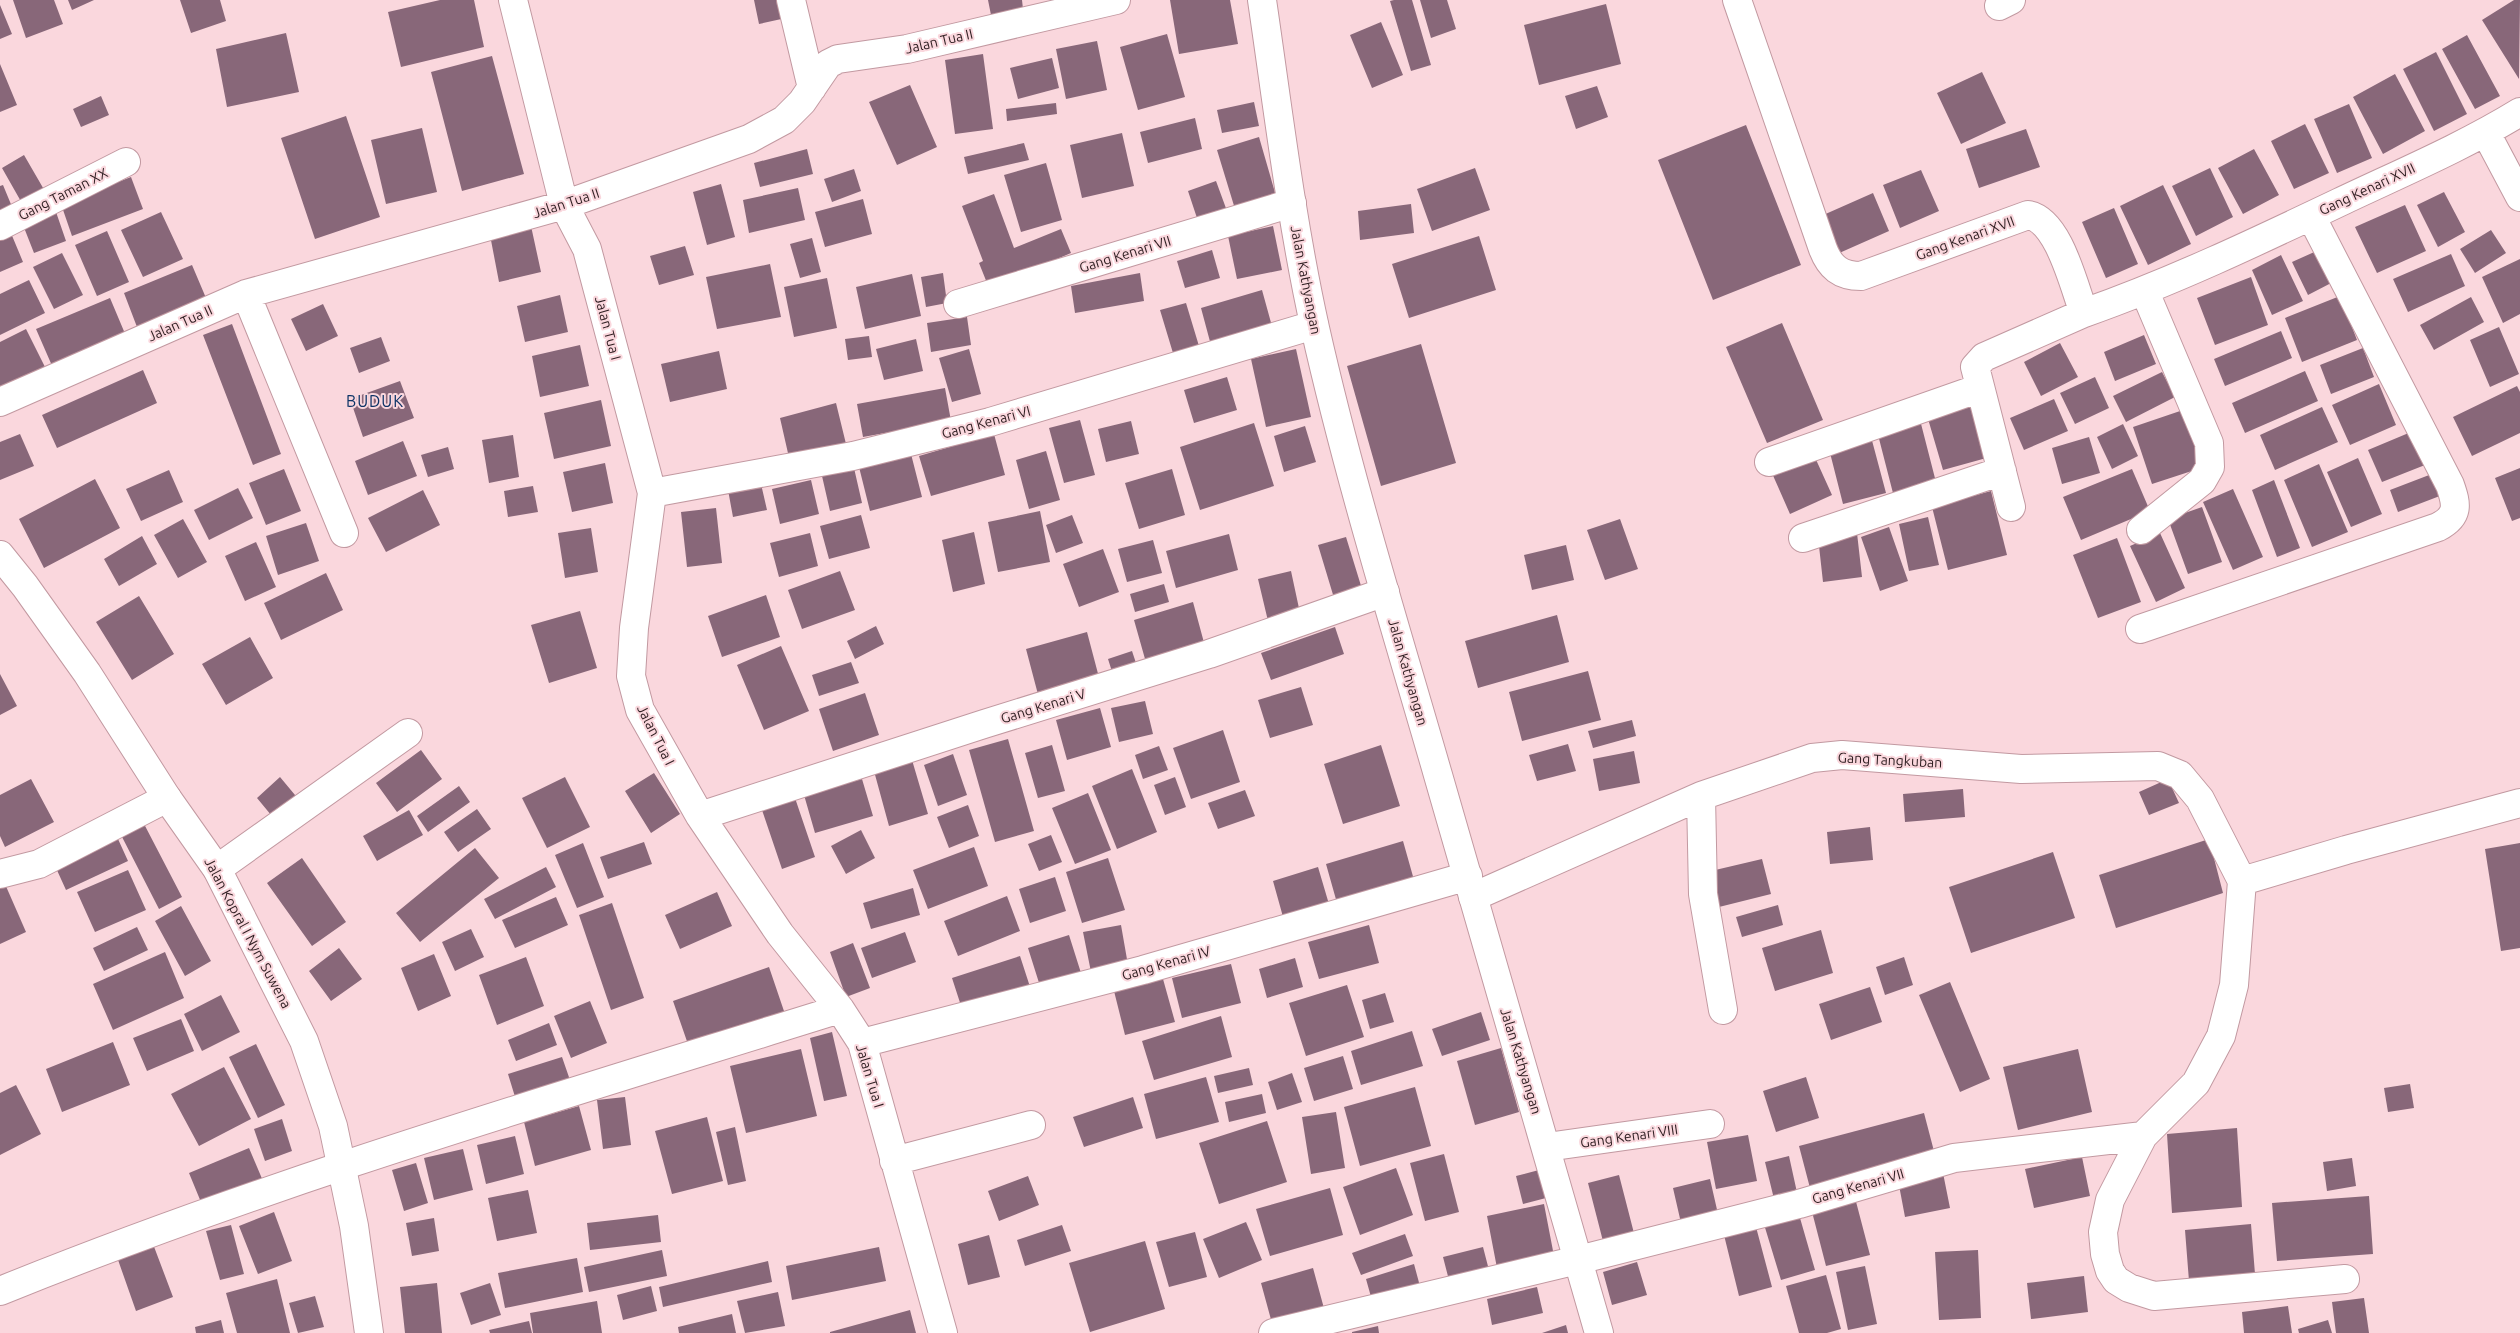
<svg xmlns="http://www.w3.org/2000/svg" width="2520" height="1333" font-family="Ubuntu,sans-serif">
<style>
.building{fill:#886779}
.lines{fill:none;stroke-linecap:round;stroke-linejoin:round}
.street-casing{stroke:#c299a1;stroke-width:30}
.secondary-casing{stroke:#c299a1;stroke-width:30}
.street{stroke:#fff;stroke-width:28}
.secondary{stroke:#fff;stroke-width:28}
.labels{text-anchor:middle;stroke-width:4;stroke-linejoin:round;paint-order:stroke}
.street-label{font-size:14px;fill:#2d1d20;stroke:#fad7dd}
.quarter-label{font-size:16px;letter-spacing:1px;fill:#0c3366;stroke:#fad7dd}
</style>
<rect width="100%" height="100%" fill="#fad7dd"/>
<path class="building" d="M13,0H54L63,24L26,38Z
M68,0H94L72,10Z
M180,0H220L226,21L191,33Z
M440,0H474L484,47L401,67L388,12Z
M754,0H782L786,18L759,24Z
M988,0H1022L1023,9L991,15Z
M1170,0H1230L1238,44L1179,54Z
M1394,0H1412L1431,65L1411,71L1390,1Z
M1420,0H1447L1456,29L1431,38Z
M2514,0H2520L2519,79L2482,20Z
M1606,4L1621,64L1539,85L1524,25Z
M0,5L12,34L0,39Z
M1381,22L1403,75L1372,88L1350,35Z
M286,33L299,92L227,107L216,49Z
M1167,34L1185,97L1138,110L1120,47Z
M2467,35L2500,96L2475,109L2442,49Z
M1097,41L1107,90L1066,99L1056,49Z
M2436,52L2467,114L2434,131L2403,69Z
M983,54L993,129L955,134L945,60Z
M492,56L524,174L462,191L431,72Z
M1052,58L1059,88L1018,99L1010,68Z
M0,64L17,105L0,112Z
M1982,72L2006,123L1961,144L1937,93Z
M2395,74L2425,131L2383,154L2353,97Z
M910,85L937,147L897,165L869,102Z
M1597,86L1608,117L1576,129L1565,96Z
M101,96L109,115L81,127L73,109Z
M1254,102L1259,126L1222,133L1217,110Z
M1056,103L1057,114L1007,121L1006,109Z
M2349,104L2372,158L2337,173L2314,119Z
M346,116L380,217L315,239L281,138Z
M1195,118L1202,149L1148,163L1140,132Z
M2305,124L2329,173L2294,189L2271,141Z
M1746,125L1801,265L1713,300L1658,160Z
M422,128L437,192L386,204L371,140Z
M2026,129L2040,167L1979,188L1966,149Z
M1122,133L1134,186L1082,198L1070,145Z
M1259,137L1276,196L1235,209L1217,150Z
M1024,143L1029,160L968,174L964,157Z
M807,149L813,174L760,187L754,163Z
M2254,149L2279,195L2243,214L2218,168Z
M24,155L46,193L23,205L2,168Z
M1046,163L1062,220L1021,232L1004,175Z
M1475,168L1490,210L1432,231L1417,189Z
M2210,168L2233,217L2196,236L2172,186Z
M854,169L861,191L832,202L824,179Z
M1921,170L1939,211L1900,228L1883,185Z
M131,177L143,209L72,236L61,204Z
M1216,181L1227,211L1198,221L1188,191Z
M721,184L735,237L707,245L693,192Z
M3,185L15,214L0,221V186Z
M2163,185L2191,244L2148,265L2120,206Z
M798,188L805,220L749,233L743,200Z
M2444,192L2465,232L2438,247L2417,205Z
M1873,193L1889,231L1837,254L1821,216Z
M994,194L1014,248L1061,229L1071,253L989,288L979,263L983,261L962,206Z
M863,199L872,234L825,247L815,212Z
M1411,204L1414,233L1360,240L1358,211Z
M2405,205L2426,251L2377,273L2355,227Z
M2114,208L2138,264L2106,278L2082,222Z
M56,212L66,241L34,253L23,225Z
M161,212L183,259L143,277L121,230Z
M8,226L23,262L0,272V230Z
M531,226L541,272L499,282L490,235Z
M1273,226L1282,270L1237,279L1228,236Z
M2491,230L2506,253L2475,273L2460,249Z
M107,231L129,282L97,296L75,245Z
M1479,236L1496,290L1409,318L1392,264Z
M812,238L821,272L800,278L790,244Z
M685,246L694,275L659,285L650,256Z
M2321,249L2335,281L2308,295L2292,262Z
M1212,250L1220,278L1185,288L1177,261Z
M62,253L83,295L54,309L33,267Z
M2451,254L2465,286L2408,312L2393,279Z
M2281,255L2303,301L2272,315L2252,270Z
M2520,259V314L2503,323L2482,277Z
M770,264L781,317L717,329L706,277Z
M192,265L206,298L137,327L124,293Z
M943,273L947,303L926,307L921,277Z
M1140,273L1144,301L1075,313L1071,286Z
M912,274L921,316L865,329L856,287Z
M2251,277L2268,325L2215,345L2197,298Z
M827,278L837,328L794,337L784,287Z
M29,280L45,313L0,335V294Z
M1262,290L1273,330L1212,349L1201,308Z
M560,295L568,332L525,342L517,306Z
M2340,296L2357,340L2302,362L2285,318Z
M2471,297L2484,322L2434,350L2420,325Z
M110,298L126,336L53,368L36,329Z
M1186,303L1202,356L1176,363L1160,310Z
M323,304L338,336L306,351L291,319Z
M967,317L971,345L931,352L927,323Z
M1782,323L1823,420L1767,443L1726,347Z
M232,324L281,454L253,465L203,335Z
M2499,327L2519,374L2490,387L2470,340Z
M26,329L45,367L0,391V342Z
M2281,331L2292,358L2225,386L2214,359Z
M2144,335L2156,364L2115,381L2104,352Z
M869,336L872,357L848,360L845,339Z
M381,337L390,361L359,373L350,348Z
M916,339L923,371L884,380L876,349Z
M2060,343L2078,377L2041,396L2024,362Z
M1421,344L1456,463L1381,486L1347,366Z
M580,345L589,386L540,397L532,356Z
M2363,348L2374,377L2331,394L2320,365Z
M969,349L981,394L952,402L939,358Z
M1296,349L1311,417L1266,427L1251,359Z
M719,351L727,389L670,402L661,364Z
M143,370L157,403L57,448L42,415Z
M2305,371L2318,401L2245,433L2232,403Z
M2162,372L2175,397L2126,422L2113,396Z
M1227,377L1237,410L1194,423L1184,390Z
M2095,377L2109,408L2075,424L2060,393Z
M400,381L414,418L363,437L350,399Z
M2379,384L2396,425L2350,445L2332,405Z
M2517,386L2520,392V433L2472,456L2453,417Z
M945,388L951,421L863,437L857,404Z
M1973,398L1990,457L1943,470L1926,412Z
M2054,399L2068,431L2024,450L2010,418Z
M601,400L611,446L554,459L544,413Z
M836,403L847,448L790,462L780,418Z
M2322,407L2338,442L2275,470L2260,435Z
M2186,409L2204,467L2152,484L2133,427Z
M1919,416L1937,486L1894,497L1876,427Z
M1080,420L1095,475L1064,483L1049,428Z
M1131,421L1139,454L1106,462L1098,429Z
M1254,423L1274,486L1200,510L1180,447Z
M2123,424L2138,456L2112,469L2097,437Z
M1305,426L1316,462L1284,472L1274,436Z
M2411,432L2425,465L2382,482L2368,450Z
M1870,433L1886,493L1843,504L1828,445Z
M20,434L34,466L0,480V442Z
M994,434L1005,475L931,496L919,456Z
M513,435L519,477L489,483L482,440Z
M2089,437L2100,473L2062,484L2052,448Z
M403,441L417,476L368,495L355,461Z
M448,447L454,469L428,477L421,455Z
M1046,451L1060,500L1029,509L1016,460Z
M1813,453L1832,495L1790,514L1771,471Z
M911,454L922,497L870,511L859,467Z
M2358,458L2382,514L2351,527L2327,472Z
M605,463L613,503L572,512L563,472Z
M2319,464L2348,532L2312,547L2284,480Z
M854,468L862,503L830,511L822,476Z
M2520,468V518L2512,521L2495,478Z
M284,469L301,511L266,525L249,483Z
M1172,469L1185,515L1139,529L1125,483Z
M2132,469L2150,511L2081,540L2063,497Z
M169,470L183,502L141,521L126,489Z
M2437,472L2445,494L2398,512L2390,490Z
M95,479L120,528L44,568L19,519Z
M811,480L819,514L780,524L772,489Z
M2274,480L2300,548L2277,557L2252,490Z
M761,484L767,510L733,517L728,490Z
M533,486L538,512L508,517L504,491Z
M238,488L253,518L209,540L194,510Z
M2233,489L2263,557L2233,570L2203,502Z
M423,490L440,525L386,552L368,518Z
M1991,491L2007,555L1948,570L1932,507Z
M2202,507L2222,562L2188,574L2168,519Z
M716,508L722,563L687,567L681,512Z
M1040,511L1050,562L998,572L988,522Z
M861,515L870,548L829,559L820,526Z
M1072,515L1083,543L1056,553L1046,525Z
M1928,517L1939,565L1909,571L1899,524Z
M183,519L207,562L178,578L154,535Z
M1620,519L1638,569L1605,580L1587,530Z
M306,523L319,561L278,575L266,536Z
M1889,527L1908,581L1880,591L1861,537Z
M591,528L598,572L565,578L558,533Z
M974,532L985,584L953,592L942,540Z
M810,533L818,566L779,577L770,543Z
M1857,533L1862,577L1823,582L1818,537Z
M2160,533L2185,588L2156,602L2130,546Z
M1229,534L1238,570L1176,588L1166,551Z
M142,536L157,564L119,586L104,559Z
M1346,537L1362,589L1334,598L1318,545Z
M2117,538L2141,602L2098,618L2073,555Z
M1153,540L1162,573L1127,582L1118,549Z
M256,542L276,587L245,601L225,556Z
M1566,545L1574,580L1532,590L1524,555Z
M1103,549L1119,592L1079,607L1063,564Z
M840,571L855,610L802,629L788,590Z
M1291,571L1300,613L1268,621L1258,579Z
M326,573L343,610L281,640L264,603Z
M1164,584L1169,602L1135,612L1130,594Z
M766,595L780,637L722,657L708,616Z
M139,596L174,654L132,680L96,622Z
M1193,602L1206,650L1147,666L1134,620Z
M580,611L597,668L549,683L531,625Z
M1557,615L1569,662L1478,688L1465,641Z
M876,626L884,644L855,659L847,641Z
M1335,627L1344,654L1271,680L1261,653Z
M1087,632L1101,685L1040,702L1026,649Z
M250,637L273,678L226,705L202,664Z
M781,646L809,711L764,730L737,665Z
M1132,651L1139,672L1115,681L1108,659Z
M851,662L859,683L819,696L812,675Z
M1588,671L1601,720L1522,741L1509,692Z
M0,674L17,706L0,715Z
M1301,687L1313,725L1270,738L1258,700Z
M865,693L879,735L833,751L819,709Z
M1145,701L1153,734L1119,742L1111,708Z
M1100,708L1111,747L1067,760L1056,720Z
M1632,720L1636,736L1593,748L1588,731Z
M1223,730L1240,782L1191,799L1173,748Z
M1008,739L1034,831L995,842L969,750Z
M1568,744L1576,771L1537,781L1529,755Z
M1052,745L1065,791L1038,798L1025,753Z
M1381,745L1400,806L1343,824L1324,764Z
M1159,746L1168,770L1143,779L1135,755Z
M421,750L442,779L397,812L376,783Z
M1634,751L1640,783L1599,791L1593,759Z
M953,754L967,795L938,806L924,765Z
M912,760L928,814L889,826L874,771Z
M1132,769L1157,832L1117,849L1092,786Z
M654,773L680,814L651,833L625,791Z
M280,777L300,801L276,821L257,798Z
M565,777L590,827L547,848L522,798Z
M1175,777L1186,807L1165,815L1154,785Z
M31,779L54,822L5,847L0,836V795Z
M862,779L873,816L815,833L804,795Z
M2168,779L2179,803L2149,815L2139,792Z
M459,786L470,802L428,832L417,816Z
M1963,789L1965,817L1905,822L1903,794Z
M1245,790L1255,816L1218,829L1208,803Z
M1088,793L1111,850L1075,864L1052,808Z
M795,798L815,857L782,869L762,810Z
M968,805L979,836L949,848L937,817Z
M477,809L491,829L458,852L444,832Z
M409,810L423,835L377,861L363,836Z
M143,822L182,897L159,909L120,833Z
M1870,827L1873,860L1830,864L1827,832Z
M861,830L875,858L846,874L831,846Z
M1051,835L1062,862L1039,871L1028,844Z
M118,839L128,861L66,890L56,868Z
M2209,839L2223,893L2116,928L2099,875Z
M1403,841L1414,880L1337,903L1326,864Z
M644,842L652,864L608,879L600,857Z
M583,843L604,897L577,908L555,855Z
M2520,843V948L2501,951L2485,849Z
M974,847L988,886L928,909L913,870Z
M475,848L499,878L420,942L396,913Z
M2053,852L2075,918L1971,953L1949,887Z
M302,858L346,922L312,946L267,883Z
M1108,858L1125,910L1082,923L1066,872Z
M1762,859L1771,894L1719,907L1711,871Z
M546,867L556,887L495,919L484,899Z
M1318,867L1331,911L1285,924L1273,881Z
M128,870L146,910L95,932L77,892Z
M1055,877L1066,911L1030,923L1019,889Z
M5,884L26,932L0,944V887Z
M913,888L920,915L871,929L863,903Z
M717,892L732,926L680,949L665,915Z
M1007,896L1020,931L958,956L944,921Z
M556,897L568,925L515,948L502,920Z
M612,903L644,998L611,1010L579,915Z
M1778,905L1783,925L1742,937L1736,917Z
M181,906L211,961L185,976L155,921Z
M1121,925L1128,965L1091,972L1083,932Z
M1369,925L1379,963L1319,979L1308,942Z
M137,927L148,950L104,971L93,948Z
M471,929L484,957L455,971L442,942Z
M1821,930L1833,973L1775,991L1762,948Z
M905,932L916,962L872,978L861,948Z
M1069,935L1081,973L1040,986L1028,948Z
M853,943L870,988L846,997L830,952Z
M339,948L362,979L331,1001L309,971Z
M165,952L184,998L113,1030L93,984Z
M434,954L451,996L418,1011L401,968Z
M1020,956L1032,993L964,1015L952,978Z
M526,957L544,1006L497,1025L479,975Z
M1904,957L1913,985L1885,995L1876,967Z
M1295,958L1303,987L1267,998L1259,969Z
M1231,964L1241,1003L1182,1018L1172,978Z
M769,967L786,1017L690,1050L673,1001Z
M1163,979L1175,1022L1125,1035L1114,991Z
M1950,982L1990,1079L1960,1092L1919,995Z
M1347,985L1364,1037L1306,1056L1289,1003Z
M1870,987L1882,1022L1831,1040L1819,1004Z
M1385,993L1394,1022L1370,1029L1362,1000Z
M221,995L240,1032L202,1051L184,1014Z
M590,1001L607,1043L571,1058L554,1016Z
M1481,1012L1490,1040L1442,1056L1432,1029Z
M1221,1016L1232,1057L1154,1080L1142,1041Z
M181,1019L194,1051L147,1071L133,1038Z
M549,1023L557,1045L516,1061L508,1040Z
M1412,1031L1423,1066L1361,1085L1351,1051Z
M832,1032L847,1096L824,1101L810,1038Z
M113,1042L130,1085L62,1112L46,1069Z
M256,1044L285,1105L258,1118L229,1057Z
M1501,1048L1519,1112L1475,1125L1457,1061Z
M801,1049L817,1116L746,1133L730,1066Z
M2078,1049L2092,1112L2018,1130L2003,1067Z
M1343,1056L1353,1089L1314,1101L1304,1068Z
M562,1057L571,1083L516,1100L508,1074Z
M224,1067L251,1119L199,1146L171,1094Z
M1249,1068L1253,1085L1218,1093L1214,1076Z
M1292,1073L1302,1102L1277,1110L1268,1082Z
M1206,1077L1219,1122L1156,1139L1144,1094Z
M1806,1077L1819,1118L1776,1132L1763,1091Z
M2410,1084L2414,1108L2388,1112L2384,1088Z
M16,1085L41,1134L0,1155V1093Z
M1415,1087L1431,1146L1360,1166L1344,1107Z
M1262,1094L1266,1113L1229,1122L1225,1102Z
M625,1097L631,1145L603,1149L597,1100Z
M1133,1097L1143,1128L1084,1147L1073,1117Z
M579,1106L591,1150L535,1166L524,1122Z
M1336,1112L1345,1168L1311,1174L1302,1117Z
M1924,1113L1935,1155L1810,1188L1799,1146Z
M707,1117L723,1181L672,1194L655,1131Z
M282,1119L292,1151L265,1161L254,1129Z
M1267,1121L1287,1182L1219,1204L1199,1143Z
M735,1127L746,1181L728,1185L716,1132Z
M2237,1128L2242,1207L2172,1213L2167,1134Z
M1748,1135L1757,1181L1716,1189L1707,1142Z
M515,1136L524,1174L486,1184L477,1145Z
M249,1148L263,1181L203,1207L189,1173Z
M463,1149L473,1190L434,1200L424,1158Z
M1444,1154L1459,1212L1425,1221L1410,1163Z
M1789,1156L1798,1197L1775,1203L1765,1162Z
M2082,1157L2090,1196L2034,1208L2025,1169Z
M2352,1158L2356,1186L2327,1191L2323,1162Z
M416,1163L428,1203L404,1211L392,1170Z
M1396,1168L1413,1215L1360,1235L1343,1187Z
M1539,1170L1546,1198L1523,1204L1516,1176Z
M1943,1173L1950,1208L1905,1217L1898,1180Z
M1619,1175L1636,1241L1605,1249L1588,1183Z
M1028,1176L1039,1205L999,1221L988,1191Z
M1710,1179L1718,1214L1681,1223L1673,1188Z
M1330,1188L1343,1235L1270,1256L1256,1209Z
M528,1190L537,1233L497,1241L488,1198Z
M1854,1194L1870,1255L1826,1266L1810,1204Z
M2369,1196L2373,1254L2277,1261L2272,1203Z
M1544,1204L1554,1256L1497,1268L1487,1216Z
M1798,1211L1815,1270L1781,1280L1763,1221Z
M274,1212L292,1261L258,1274L239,1226Z
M658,1215L661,1242L590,1250L587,1223Z
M434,1218L439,1251L412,1256L406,1223Z
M1246,1222L1262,1260L1219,1278L1203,1239Z
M2251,1224L2255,1274L2189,1281L2185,1230Z
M231,1225L244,1274L220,1280L206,1231Z
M1062,1225L1071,1251L1025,1266L1017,1240Z
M1756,1227L1772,1287L1739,1296L1724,1235Z
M1195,1232L1207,1277L1169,1287L1156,1242Z
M1405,1234L1413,1256L1361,1275L1352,1253Z
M989,1235L1000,1277L968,1285L958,1244Z
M1145,1241L1165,1309L1090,1332L1069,1263Z
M153,1244L173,1297L136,1311L117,1257Z
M879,1247L886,1281L792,1300L786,1266Z
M1483,1247L1490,1274L1450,1284L1443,1257Z
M662,1250L667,1276L589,1292L584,1267Z
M1978,1250L1981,1318L1939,1320L1935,1252Z
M577,1258L583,1292L505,1308L498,1273Z
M768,1261L772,1282L663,1307L659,1287Z
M1637,1262L1647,1295L1612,1305L1603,1272Z
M1414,1264L1421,1290L1373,1304L1366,1279Z
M1865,1266L1877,1324L1848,1330L1836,1272Z
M1313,1268L1325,1312L1273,1327L1261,1283Z
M1826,1275L1841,1329L1827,1333H1799L1786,1286Z
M2084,1276L2088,1312L2031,1319L2027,1283Z
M277,1279L290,1333H237L226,1293Z
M437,1283L442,1333H405L400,1287Z
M490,1283L501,1315L471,1325L460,1293Z
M651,1286L657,1311L623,1320L617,1295Z
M1537,1287L1543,1313L1492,1325L1487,1299Z
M778,1292L785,1326L745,1333L737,1301Z
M315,1296L324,1327L298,1333L289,1303Z
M2364,1298L2369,1333H2336L2332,1302Z
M597,1301L602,1333H533L530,1313Z
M2288,1306L2292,1333H2244L2242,1312Z
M910,1310L916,1333H830V1332Z
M732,1314L736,1333H679L678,1327Z
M221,1320L224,1333H196L195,1327Z
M2328,1320L2332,1333H2299L2298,1329Z
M529,1321L532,1333H490L489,1330Z
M1566,1325L1568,1333H1542Z
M1378,1326L1379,1333H1352V1332Z"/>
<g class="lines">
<defs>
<path id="street" d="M513,0L564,205L587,249L652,493L634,628L631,676L640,710L700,816L780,934L840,1009L862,1043L943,1333
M791,0L812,88
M1737,0L1823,249C1830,267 1840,276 1861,276L2028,215C2059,220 2074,287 2084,313C2172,282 2256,242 2340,202C2401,173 2463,147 2520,112
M1999,6L2011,0
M2486,133L2520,197
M0,226L126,162
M246,294L344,533
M958,304L1292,203
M0,402L246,294L564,205L749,139L784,120L802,102L828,64L838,59L907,49L1116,0
M1769,462L1980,388
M652,493L853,456L990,422L1314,325
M2011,507L1975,367L1984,357L2084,313
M2141,530L2202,481L2210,467L2209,443L2145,292
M1803,538L2002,471
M2140,629L2438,527C2459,516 2457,505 2450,485L2311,216
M1701,796L1703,894L1723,1010
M700,816L984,724L1209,654L1385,592
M217,869L408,733
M0,874L39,864L167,798
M2242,881L2234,985L2221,1036L2196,1083L2143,1136L2110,1200L2103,1232L2105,1254L2110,1271L2116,1280L2129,1288L2154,1296L2345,1279
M2242,881L2346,850L2520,803
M1473,897L1701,796L1812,758L1842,755L2021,769L2158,766L2180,775L2200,799L2242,881
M862,1043L1143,970L1468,876
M1547,1147L1710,1124
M894,1161L1031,1125
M0,1291C274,1180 558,1097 840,1009
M1273,1333L1578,1260L1799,1204L1954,1158L2143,1136"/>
<path id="secondary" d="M1262,0C1278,109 1291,220 1315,328C1349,479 1395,626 1438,775C1492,961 1546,1147 1599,1333
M0,555L25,586L87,673L167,798L217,869L304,1041L333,1126L354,1226L369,1333"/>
</defs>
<use href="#street" class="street-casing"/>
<use href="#secondary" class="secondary-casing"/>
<use href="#street" class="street"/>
<use href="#secondary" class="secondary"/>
</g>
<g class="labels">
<g class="street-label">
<text transform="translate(939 41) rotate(-13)" y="5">Jalan Tua II</text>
<text transform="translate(2367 189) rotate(-25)" y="5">Gang Kenari XVII</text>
<text transform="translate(63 194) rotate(-27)" y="5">Gang Taman XX</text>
<text transform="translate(566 203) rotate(-18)" y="5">Jalan Tua II</text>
<text transform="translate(1965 238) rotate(-20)" y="5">Gang Kenari XVII</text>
<text transform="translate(1125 254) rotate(-17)" y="5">Gang Kenari VII</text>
<text transform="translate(1306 280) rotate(79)" y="5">Jalan Kathyangan</text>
<text transform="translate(180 323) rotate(-24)" y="5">Jalan Tua II</text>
<text transform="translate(608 328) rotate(75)" y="5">Jalan Tua I</text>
<text transform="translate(986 422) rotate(-15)" y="5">Gang Kenari VI</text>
<text transform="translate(1408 672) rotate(74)" y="5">Jalan Kathyangan</text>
<text transform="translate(1043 706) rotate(-17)" y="5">Gang Kenari V</text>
<text transform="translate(656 735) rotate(63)" y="5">Jalan Tua I</text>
<text transform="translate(1890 760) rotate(3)" y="5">Gang Tangkuban</text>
<text transform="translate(248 933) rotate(62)" y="5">Jalan Kopral I Nym Suwena</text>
<text transform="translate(1166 963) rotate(-16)" y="5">Gang Kenari IV</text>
<text transform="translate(1521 1061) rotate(73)" y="5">Jalan Kathyangan</text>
<text transform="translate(870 1076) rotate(73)" y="5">Jalan Tua I</text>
<text transform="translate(1629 1136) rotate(-8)" y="5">Gang Kenari VIII</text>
<text transform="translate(1858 1186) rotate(-16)" y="5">Gang Kenari VII</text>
</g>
<g class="quarter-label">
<text x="375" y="407">BUDUK</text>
</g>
</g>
</svg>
